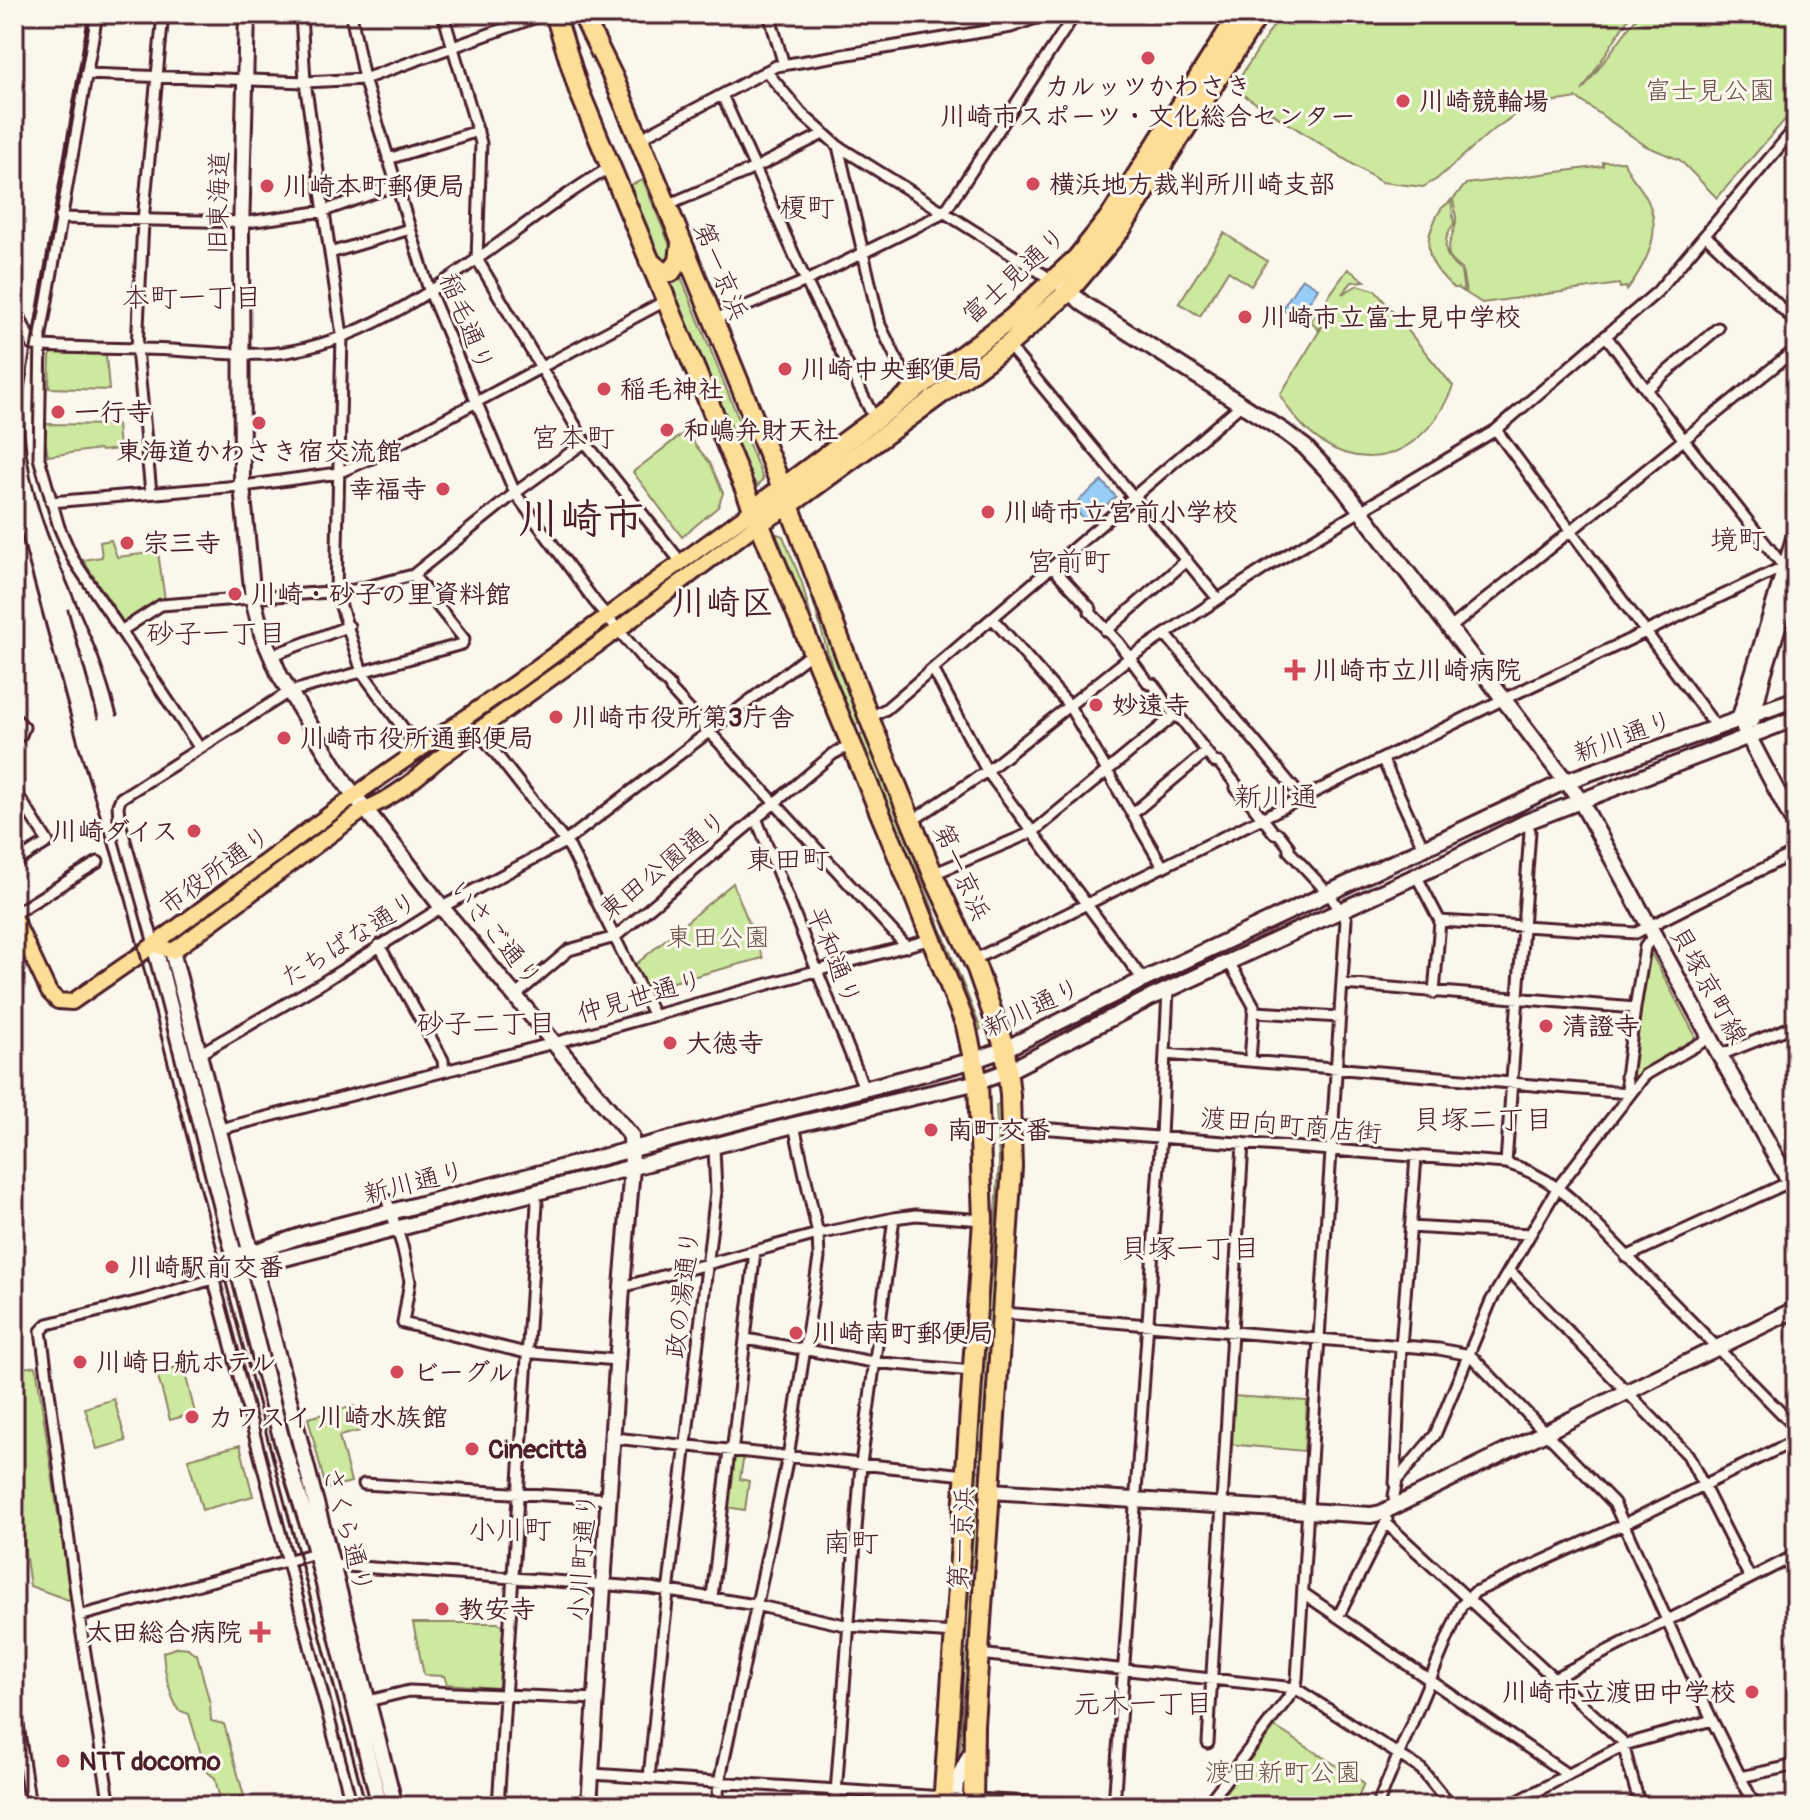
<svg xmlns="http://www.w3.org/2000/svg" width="1810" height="1820" font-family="Pangolin,'Klee One',sans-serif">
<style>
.green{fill:#cde89f;stroke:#8c8465;stroke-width:2}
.water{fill:#97cdf6;stroke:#7887a5;stroke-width:2}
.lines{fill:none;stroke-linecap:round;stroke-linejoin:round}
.street-casing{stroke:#4a1f2b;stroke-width:15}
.secondary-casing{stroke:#4a1f2b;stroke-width:20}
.primary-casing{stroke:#4a1f2b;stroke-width:20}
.highway-casing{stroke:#4a1f2b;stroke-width:24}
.street{stroke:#fbf7ec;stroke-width:9}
.secondary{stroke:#fbf7ec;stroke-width:14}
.primary{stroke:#fedd96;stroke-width:14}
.highway{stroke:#fedd96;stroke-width:18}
.rail{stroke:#4a1f2b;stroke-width:3}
.poi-dot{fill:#d1495b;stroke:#fbf7ec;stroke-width:3}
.labels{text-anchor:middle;stroke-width:6;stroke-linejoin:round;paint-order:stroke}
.poi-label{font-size:26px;font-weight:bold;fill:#4a1f2b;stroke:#fbf7ec;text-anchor:start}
.park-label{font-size:26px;fill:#6b5148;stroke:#fbf7ec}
.street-label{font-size:26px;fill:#4a1f2b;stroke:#fbf7ec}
.neighbourhood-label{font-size:28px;fill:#4a1f2b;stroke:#fbf7ec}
.district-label{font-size:34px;font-weight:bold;fill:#4a1f2b;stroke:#fbf7ec}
.town-label{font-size:42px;font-weight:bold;fill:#4a1f2b;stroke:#fbf7ec}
</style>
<rect width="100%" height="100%" fill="#fbf7ec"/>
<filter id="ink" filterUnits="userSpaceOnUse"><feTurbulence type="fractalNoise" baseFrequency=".0125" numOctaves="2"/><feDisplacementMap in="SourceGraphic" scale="16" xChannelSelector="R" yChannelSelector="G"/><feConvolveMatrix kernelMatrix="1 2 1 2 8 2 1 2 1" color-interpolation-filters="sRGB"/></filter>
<g filter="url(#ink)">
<path class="green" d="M1281,14H1631L1582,91L1639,14H1796V107L1717,198L1680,160L1646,146L1577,98L1527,106L1488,134L1437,179L1423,187L1381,182L1240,93L1244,87L1237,82Z
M1624,161C1628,175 1636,181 1643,192C1666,227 1648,261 1627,290L1626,287L1620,288L1619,284L1482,303L1466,293L1462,269C1441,256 1449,245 1455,227C1458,219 1454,207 1453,199L1466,184L1603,166V162Z
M643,180L673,253L668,263L657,259L628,186Z
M1451,200L1454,224C1441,240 1443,259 1461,271L1464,292L1458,288H1454C1434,270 1421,252 1433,225C1435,220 1438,212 1442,208C1445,205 1449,203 1451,200Z
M1224,233L1267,261L1251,286L1228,271L1200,316L1179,303Z
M1348,269L1365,281L1352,282L1342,294L1358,285L1375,290L1453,386C1416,479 1328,479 1280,395L1333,309L1318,330L1311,321Z
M681,277L763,479L758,486L752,480L667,282Z
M54,350L106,355L109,390L49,388L50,357Z
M46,424L117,425L119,449L101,451L100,449L48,456L45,441Z
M685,432L710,463L723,493L718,507L682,537L633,472Z
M789,532L862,722L854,726L839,692L808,583Z
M777,534L783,536L802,583L816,636L776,537Z
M111,540L117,557L158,552L165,600L124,624L83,560L102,557L100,542Z
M866,733L908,836L921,879L981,1029L977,1031L858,736Z
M733,883L763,958L647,989L635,965Z
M1648,955H1652L1695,1035L1694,1039L1643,1070L1635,1077L1630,1076Z
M1001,1104L1002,1180L983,1459H975L985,1314L993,1262L999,1162L996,1105Z
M183,1365L195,1413L170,1420L157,1373Z
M36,1366L71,1601L30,1586L16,1491L19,1490L14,1450V1369Z
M1233,1396L1307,1401L1304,1451L1228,1444Z
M114,1399L126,1441L97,1449L85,1408Z
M354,1406L360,1431L339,1436L351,1482L326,1489L308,1418Z
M240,1445L253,1496L202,1510L188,1459Z
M733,1454L744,1455L740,1479L749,1481L745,1510L726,1507Z
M974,1470L982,1471L977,1567L968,1566Z
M967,1583H975L971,1638H963Z
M413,1623H498L504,1626L499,1685L497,1688L447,1684L444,1676L424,1675Z
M179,1647L188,1648L194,1654H197L210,1704L211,1721L224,1724L244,1796L226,1801L219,1795L215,1778L206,1771L189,1714L178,1710C169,1692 164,1672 163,1652Z
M962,1649H971L963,1701L956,1806H952Z
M1275,1727L1364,1783L1354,1806H1215Z"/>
<path class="water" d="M1302,278L1318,288L1298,320L1282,309Z
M1102,481L1116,497L1086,522L1072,506Z"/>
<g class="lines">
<defs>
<path id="street" d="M97,14L41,335L39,458L59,527L73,559L199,747
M301,14L305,82L342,335L336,591L362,672L419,750
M351,14L364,79L429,290L515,493L595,602L647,664L670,686L671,690L907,947
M443,14L481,143L477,259L585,442L681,562
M769,14L784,65
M766,71L801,113L838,146L1054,281
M86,74L305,82L364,79L542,15
M722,95L806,281L875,420
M640,141L650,133L776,66L1011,27L1047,14
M838,146L880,325L903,372L916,390
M388,159L478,131
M668,208L677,201L755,168L823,134
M60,218L248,222L324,211L396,185
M1705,235L1796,322
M330,253L410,229
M14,285L18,313L32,345C78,349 125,348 171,350C210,352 253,358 292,351C410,329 510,225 611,167
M713,320L806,281L944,213L1075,14
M1606,336L1684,440L1787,571
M1008,345L1218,599
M1646,390L1718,328
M1496,430L1717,728
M151,493L137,349L143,221L163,14
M51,502L251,485L338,473L372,458L665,301
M1053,568L1091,609L1090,612L1118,642L1149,684H1153C1162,695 1170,714 1182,720L1214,762L1219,763L1236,784V788L1243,796L1247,798L1274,833L1279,834L1289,847V851L1329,894L1346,919L1297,1679L1295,1688L1288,1698L1206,1806
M993,619L1068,704L1163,867
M1449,629L1796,349
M121,631L161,605L354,590L413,575L515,493L585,442
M1106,631L1187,560
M1166,635L1302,798
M270,656L349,626
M933,669L987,771L1144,981
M14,717L24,727L21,735L14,738
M869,718L886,709L1242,404
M478,731L570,848L653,1014
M1383,760L1424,849
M14,789L48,842L14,863
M1132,814L1206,752
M756,818L864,1088
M912,821L987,771L1129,658L1270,565L1496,430L1657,292L1796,127
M933,874L1033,832L1175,715
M1416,875L1440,921L1434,993
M14,914L98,862
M1440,921L1636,933L1796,852
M154,944L119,819L118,805L121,798L289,692L462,644L464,639L413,575
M379,945L443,1060L444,1071
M973,960L1502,700L1785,566L1796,558
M1229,962L1254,1006L1250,1061
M1343,984L1635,1008
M516,995L569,950L615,937L833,754L852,744
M1255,1012L1340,1017
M199,1054L320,984L442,907L565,842L813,652
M1165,1054L1629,1093L1626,1077L1635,1008L1645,947L1654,935
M1720,1055L1796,1025
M1012,1126L1506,1163C1530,1170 1552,1182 1571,1199L1796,1428
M220,1129L554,1043L932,939
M1506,1163L1530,831L1526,822
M387,1200L402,1245L410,1281L403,1323L522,1352L617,1360
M1410,1227L1530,1234
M1626,1257L1796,1179
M1509,1270L1688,1455L1750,1578
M213,1277L352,1806
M622,1287L818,1234L894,1218L916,1215L983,1220
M1003,1313L1439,1349L1470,1355L1614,1503L1712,1720L1755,1806
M746,1339L873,1362L972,1371
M614,1438L965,1475
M364,1484L610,1499
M1395,1485L1401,1347L1416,1157
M1396,1508L1394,1496L1397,1480L1435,1435L1491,1301L1558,1187L1645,1075L1711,1037
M1387,1524L1622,1741L1640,1806
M332,1565L651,1588L755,1605L849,1626L955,1633
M1303,1593L1568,1775
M712,1597L729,1451L733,1445L755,1251
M79,1616L320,1552
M1338,1617L1387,1520
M979,1654L1295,1688L1421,1769L1451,1806
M1554,1678L1796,1555
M368,1701L409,1691L596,1699
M1208,1743L1243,1143
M592,1774L944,1797
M1740,1777L1796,1765
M649,1778L663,1635L716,1192L714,1147
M974,1799L1110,1806
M110,1806L79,1616L41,1331L48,1324L148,1299L254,1266
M498,1806L537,1204L534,1192
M717,1806L719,1783L788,1457L819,1258L818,1234L794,1125
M835,1806L861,1464L894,1218
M1114,1806L1161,1136L1168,990
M1377,1806L1461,1606L1475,1592L1624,1524L1796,1440
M1509,1806L1624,1745L1712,1720"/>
<path id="secondary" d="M247,14L241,231L242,486L253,599L262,634L280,676L345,783L448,915L631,1136L632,1168L622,1287L589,1806
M1063,287L1084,304L1285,432L1305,447L1341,485L1580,800L1796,1194
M1739,720L1796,532
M1752,720L1763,675L1796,568
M1744,728L1796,827
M154,944L283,1445L313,1541L380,1806
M172,951L395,1806
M235,1255L251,1253L306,1234L975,1060L1005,1049L1135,984L1564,782L1796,699
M254,1266L794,1125L978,1082L1008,1071L1148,999L1444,863L1526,822L1796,718
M990,1491L1371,1515L1381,1513L1796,1309
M954,1806L956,1783L973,1749
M1792,1806L1796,1805"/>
<path id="primary" d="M14,918L49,992L58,1001L72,1002L137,957L365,788L518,681L754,509
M154,944L172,951L180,946L365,809C394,798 418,777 441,757L618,630L760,522"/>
<path id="highway" d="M555,14L579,91L910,885L966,1026L978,1082L983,1220L943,1806
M582,14L613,77L668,208L789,505L869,718L935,879L977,969L1005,1049L1010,1095L1012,1167L974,1725L973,1806
M649,261L661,271L671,272L679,261L681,244
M754,509L1011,319L1077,258L1112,214L1239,14
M760,522L789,505L1008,345L1068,292L1121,229L1259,14"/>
</defs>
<use href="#street" class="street-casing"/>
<use href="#secondary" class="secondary-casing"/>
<use href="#primary" class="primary-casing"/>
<use href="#highway" class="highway-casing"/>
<use href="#street" class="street"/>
<use href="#secondary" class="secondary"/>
<use href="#primary" class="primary"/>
<use href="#highway" class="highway"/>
<path class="rail" d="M89,14L24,389C17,491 60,560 96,651C104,671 110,693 117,715
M14,508L79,747L126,899L187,1137L366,1806
M68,610L98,718
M14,1657L36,1806
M14,1739L24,1806"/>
</g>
</g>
<g class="poi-dot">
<circle cx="1148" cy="58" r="8"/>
<circle cx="1403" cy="101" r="8"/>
<circle cx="1033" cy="184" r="8"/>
<circle cx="267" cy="186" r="8"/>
<circle cx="1245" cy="317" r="8"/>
<circle cx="785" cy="369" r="8"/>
<circle cx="604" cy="389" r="8"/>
<circle cx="58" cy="412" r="8"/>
<circle cx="259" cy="423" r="8"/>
<circle cx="667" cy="430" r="8"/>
<circle cx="443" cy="489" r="8"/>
<circle cx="988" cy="512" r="8"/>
<circle cx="127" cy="543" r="8"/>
<circle cx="235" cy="594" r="8"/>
<path d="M1291 658h8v8h8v8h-8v8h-8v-8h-8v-8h8z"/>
<circle cx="1096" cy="705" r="8"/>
<circle cx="556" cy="717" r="8"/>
<circle cx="284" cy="738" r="8"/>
<circle cx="194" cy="831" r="8"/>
<circle cx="1546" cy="1026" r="8"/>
<circle cx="670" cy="1043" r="8"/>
<circle cx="931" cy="1130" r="8"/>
<circle cx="112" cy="1267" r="8"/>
<circle cx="796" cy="1333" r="8"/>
<circle cx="80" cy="1362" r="8"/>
<circle cx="397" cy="1372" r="8"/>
<circle cx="192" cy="1417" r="8"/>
<circle cx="472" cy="1449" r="8"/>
<circle cx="442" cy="1609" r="8"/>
<path d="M256 1620h8v8h8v8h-8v8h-8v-8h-8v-8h8z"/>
<circle cx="1752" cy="1692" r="8"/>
<circle cx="63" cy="1761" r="8"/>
</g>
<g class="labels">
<g class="poi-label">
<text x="1148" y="95" text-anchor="middle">カルッツかわさき<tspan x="1148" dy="30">川崎市スポーツ・文化総合センター</tspan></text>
<text x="1419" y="110">川崎競輪場</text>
<text x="1049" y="193">横浜地方裁判所川崎支部</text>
<text x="283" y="195">川崎本町郵便局</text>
<text x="1261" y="326">川崎市立富士見中学校</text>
<text x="801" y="378">川崎中央郵便局</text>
<text x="620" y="398">稲毛神社</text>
<text x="74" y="421">一行寺</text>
<text x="683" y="439">和嶋弁財天社</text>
<text x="259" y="460" text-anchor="middle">東海道かわさき宿交流館</text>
<text x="427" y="498" text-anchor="end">幸福寺</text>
<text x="1004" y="521">川崎市立宮前小学校</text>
<text x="143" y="552">宗三寺</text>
<text x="251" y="603">川崎・砂子の里資料館</text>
<text x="1313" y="679">川崎市立川崎病院</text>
<text x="1112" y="714">妙遠寺</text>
<text x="572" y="726">川崎市役所第3庁舎</text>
<text x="300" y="747">川崎市役所通郵便局</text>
<text x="178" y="840" text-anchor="end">川崎ダイス</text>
<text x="1562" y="1035">清證寺</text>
<text x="686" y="1052">大徳寺</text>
<text x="947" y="1139">南町交番</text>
<text x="128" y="1276">川崎駅前交番</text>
<text x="812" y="1342">川崎南町郵便局</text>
<text x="96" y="1371">川崎日航ホテル</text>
<text x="413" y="1381">ビーグル</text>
<text x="208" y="1426">カワスイ 川崎水族館</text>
<text x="488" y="1458">Cinecittà</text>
<text x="458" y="1618">教安寺</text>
<text x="242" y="1641" text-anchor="end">太田総合病院</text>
<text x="1736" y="1701" text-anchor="end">川崎市立渡田中学校</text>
<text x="79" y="1770">NTT docomo</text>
</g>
<g class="park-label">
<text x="1710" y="99">富士見公園</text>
<text x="718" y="946">東田公園</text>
<text x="1283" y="1781">渡田新町公園</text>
</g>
<g class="street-label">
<text transform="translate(218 203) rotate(-89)" y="9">旧東海道</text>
<text transform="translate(721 271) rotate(68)" y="9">第一京浜</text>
<text transform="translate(1014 275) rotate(-42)" y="9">富士見通り</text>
<text transform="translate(467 322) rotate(68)" y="9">稲毛通り</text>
<text transform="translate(1623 736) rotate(-20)" y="9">新川通り</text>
<text transform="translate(663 865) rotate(-39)" y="9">東田公園通り</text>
<text transform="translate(215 870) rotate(-36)" y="9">市役所通り</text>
<text transform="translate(962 872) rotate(66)" y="9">第一京浜</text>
<text transform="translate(496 933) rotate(51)" y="9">いさご通り</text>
<text transform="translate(349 939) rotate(-32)" y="9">たちばな通り</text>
<text transform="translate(834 956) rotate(68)" y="9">平和通り</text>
<text transform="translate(1709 985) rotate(61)" y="9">貝塚京町線</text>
<text transform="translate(640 996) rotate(-16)" y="9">仲見世通り</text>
<text transform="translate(1032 1007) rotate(-25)" y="9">新川通り</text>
<text transform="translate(1291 1125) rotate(5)" y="9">渡田向町商店街</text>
<text transform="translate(414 1182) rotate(-14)" y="9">新川通り</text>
<text transform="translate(682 1294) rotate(-83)" y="9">政の湯通り</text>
<text transform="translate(348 1530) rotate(75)" y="9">さくら通り</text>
<text transform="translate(961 1538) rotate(-86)" y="9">第一京浜</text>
<text transform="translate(582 1557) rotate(-86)" y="9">小川町通り</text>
</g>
<g class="neighbourhood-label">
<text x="807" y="217">榎町</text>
<text x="192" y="307">本町一丁目</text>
<text x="573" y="447">宮本町</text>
<text x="1738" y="549">境町</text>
<text x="1069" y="571">宮前町</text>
<text x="216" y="643">砂子一丁目</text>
<text x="1276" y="806">新川通</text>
<text x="788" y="869">東田町</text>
<text x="486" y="1033">砂子二丁目</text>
<text x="1483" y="1129">貝塚二丁目</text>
<text x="1190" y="1258">貝塚一丁目</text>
<text x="510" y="1539">小川町</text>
<text x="851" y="1552">南町</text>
<text x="1143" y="1713">元木一丁目</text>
</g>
<g class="district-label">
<text x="723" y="614">川崎区</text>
</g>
<g class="town-label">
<text x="581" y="533">川崎市</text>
</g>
</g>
<rect width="1810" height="1820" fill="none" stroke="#fbf7ec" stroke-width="48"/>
<rect x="24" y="24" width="1762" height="1772" fill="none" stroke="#4a1f2b" stroke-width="3" filter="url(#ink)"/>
</svg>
